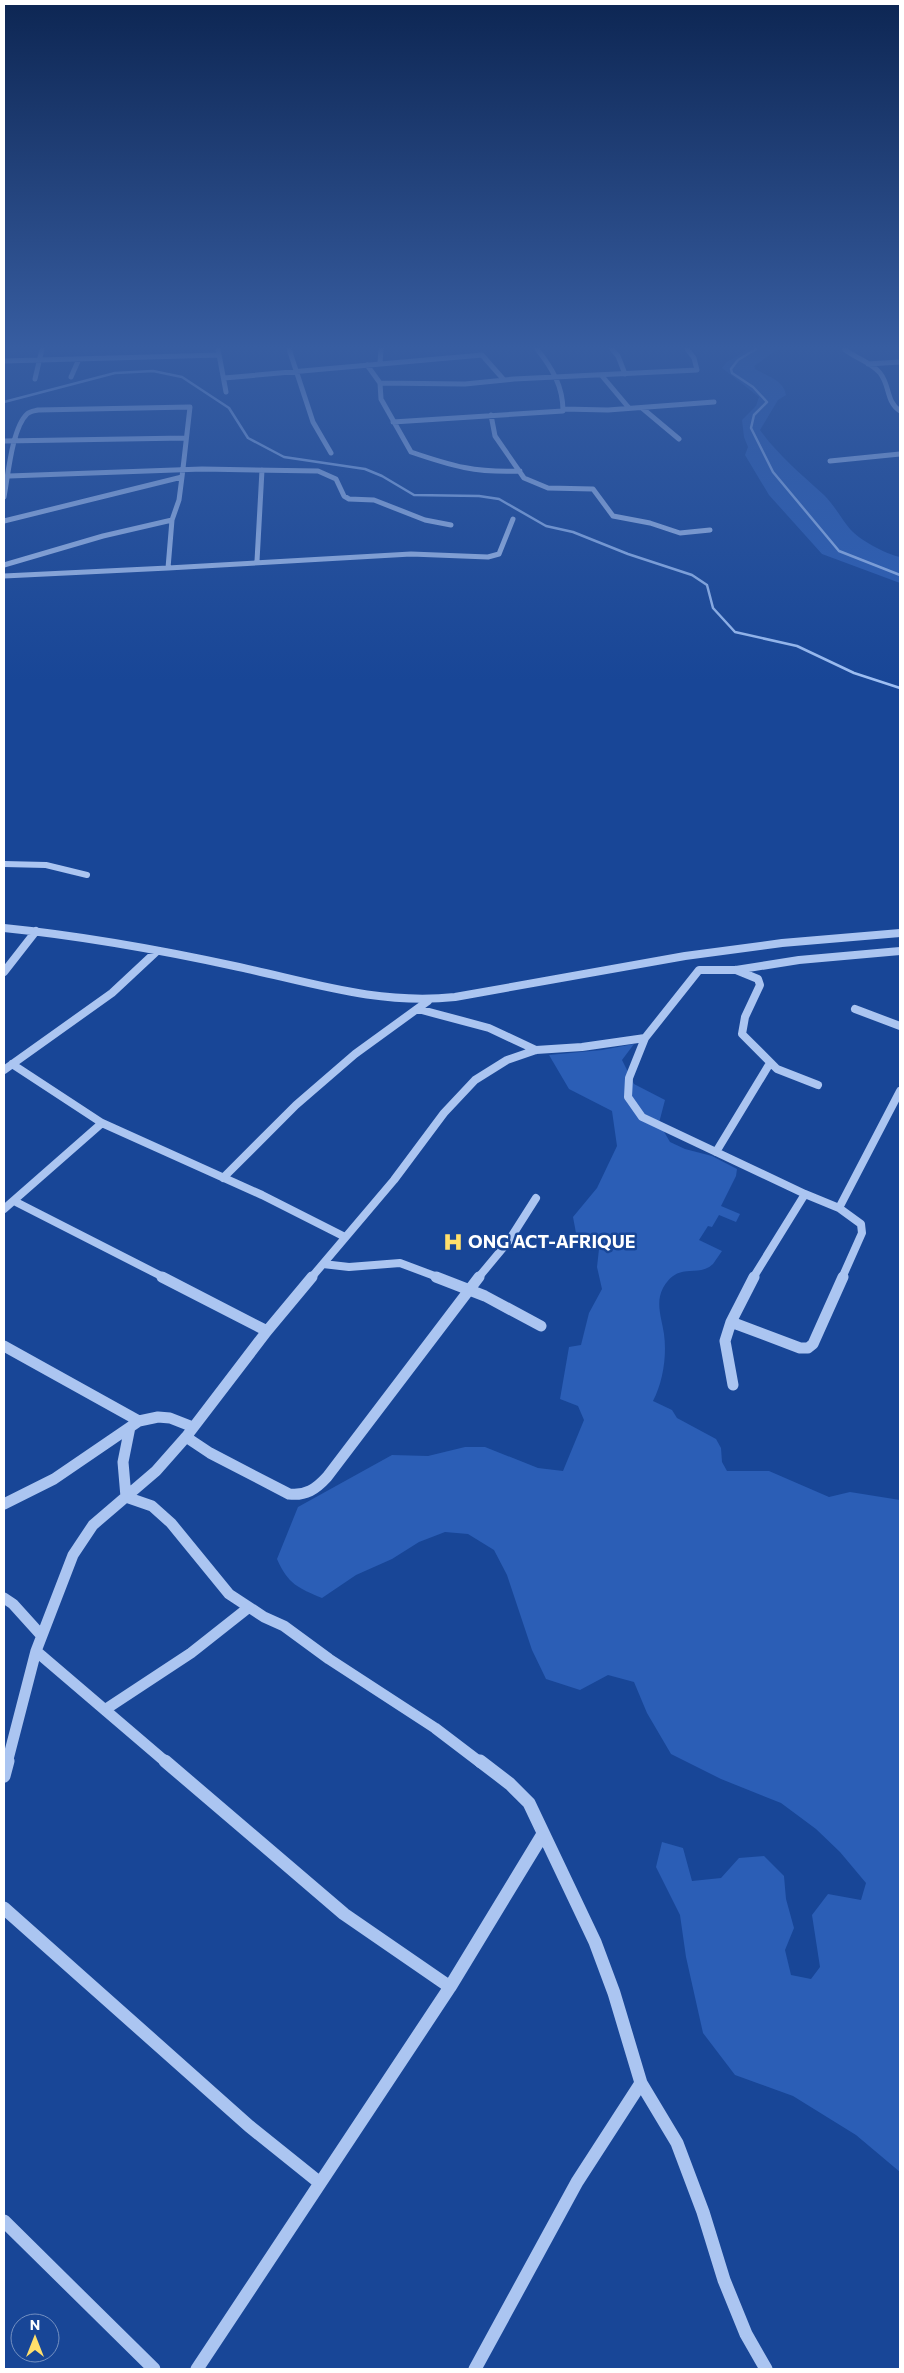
<svg xmlns="http://www.w3.org/2000/svg" width="904" height="2373" font-family="Commissioner,sans-serif">
<style>
.green{fill:#2b5eb6}
.lines{fill:none;stroke-linecap:round;stroke-linejoin:round}
.stream{stroke:#9ebff3;stroke-width:2.5}
.minor-far4{stroke:#abc5f1;stroke-width:5}
.minor-far3{stroke:#abc5f1;stroke-width:6}
.minor-far2{stroke:#abc5f1;stroke-width:8}
.minor-far1{stroke:#abc5f1;stroke-width:11}
.minor{stroke:#abc5f1;stroke-width:13}
.labels{text-anchor:middle;stroke-width:5;stroke-linejoin:round;paint-order:stroke}
.poi-label{font-size:18px;font-weight:bold;fill:#fff;stroke:#184697;text-anchor:start}
</style>
<rect width="100%" height="100%" fill="#184697"/>
<path class="green" d="M749,349H778L754,366L755,369C767,376 784,380 786,395L778,400L760,430C778,455 801,474 824,495C834,505 841,518 850,529C861,541 884,553 900,557V583L822,554L769,495L745,455L748,447L744,437L742,420L756,406L759,397L722,368L727,362Z
M634,1044L622,1060L634,1084L665,1100L659,1123L670,1142L685,1149L712,1156L737,1169L736,1176L721,1206L740,1214L736,1222L719,1215L712,1227L708,1226L699,1240L722,1251C719,1255 716,1260 713,1264C697,1279 679,1260 663,1288C655,1303 662,1319 664,1334C667,1356 663,1382 653,1401L672,1410L677,1418L716,1439L721,1448L722,1462L727,1471H769L829,1497L850,1492L900,1500V2172L856,2135L793,2096L735,2075L703,2033L686,1957L680,1915L656,1867L662,1842L683,1848L692,1881L721,1878L739,1858L764,1856L784,1876L786,1899L794,1928L785,1950L791,1975L811,1979L820,1967L812,1915L828,1894L861,1900L866,1883L840,1852L816,1829L781,1803L721,1779L671,1754L647,1713L634,1682L608,1675L580,1690L546,1679L532,1650L507,1575L494,1550L468,1534L445,1532L419,1542L392,1559L356,1575L322,1598C298,1588 288,1584 277,1559L298,1507L392,1455L428,1456L465,1447H485L538,1468L563,1471L584,1420L578,1406L560,1399L569,1347L581,1345L589,1313L602,1289L597,1267L599,1249L576,1233L573,1217L597,1188L617,1146L612,1111L569,1089L549,1055L602,1050Z"/>
<g class="lines">
<path class="stream" d="M756,349L738,360L731,369L732,373L753,387L767,402L754,415L751,428L773,472L839,551L900,575
M4,402L115,373L153,371L182,377L229,408L248,438L284,457L365,469L382,476L414,495L479,496L499,499L546,526L573,532L628,554L692,575L707,585L713,608L735,632L797,646L854,673L900,688"/>
<path class="minor-far4" d="M218,349L226,392
M289,349L313,422L331,453
M612,349L618,356L625,374
M844,349C855,358 871,362 880,373C890,385 886,402 900,411
M4,361L219,355
M380,363L381,349
M868,364L900,362
M367,365L380,383L381,399L411,452C452,466 476,473 520,471
M602,376L629,408
M71,377L79,359
M224,378L482,355L504,380
M35,379L42,349
M380,383L465,384L514,379L697,370L694,358L687,349
M642,408L679,439
M563,409L608,410L714,402
M491,415L495,436L524,478L548,488L593,489L613,516L650,523L680,533L710,530
M393,422L563,411C563,386 552,368 537,349
M4,441L185,438
M830,461L900,454
M9,476L202,469L318,471L336,479L344,496L349,499L374,500L425,520L451,525
M4,497C8,476 12,428 27,414C30,411 34,411 38,410L190,407L182,477L4,521
M257,561L262,470
M4,565L103,536L172,520L179,500L182,477
M168,568L411,554L488,557L499,554L513,519
M4,576L168,568L172,520"/>
<path class="minor-far3" d="M4,864L46,865L87,875"/>
<path class="minor-far2" d="M4,928C83,936 161,950 239,967C313,983 378,1005 455,997L685,956L782,943L900,933
M736,970L758,979L760,985L745,1017L742,1034L777,1069L818,1085
M4,972L36,931
M418,1009L489,1028L536,1050
M855,1009L900,1026
M645,1038L629,1078L628,1097L642,1117L805,1194
M12,1064L102,1123L262,1195L345,1237
M4,1070L112,993L157,951
M716,1152L770,1063
M223,1178L296,1105L355,1054L428,1001
M805,1194L839,1208L861,1224L862,1233L842,1278
M14,1201L165,1278
M839,1208L900,1091
M4,1209L102,1123
M323,1264L349,1267L400,1263L440,1278
M311,1278L394,1180L444,1113L475,1080L507,1060L536,1050L582,1047L645,1038L699,970H736L799,960L900,951
M478,1278L508,1242L536,1198
M753,1278L805,1194"/>
<path class="minor-far1" d="M162,1277L267,1331
M312,1277L267,1331L186,1437L210,1453L289,1494C306,1496 316,1489 327,1477L479,1277
M436,1277L485,1296L541,1326
M754,1277L731,1322L800,1348H808L813,1344L843,1277
M731,1322L725,1341L733,1385
M4,1346L139,1421
M126,1497L152,1506L171,1523L229,1594L264,1617L284,1626L329,1659L435,1728L481,1763
M126,1497L123,1462L130,1427
M4,1504L54,1479L139,1421L158,1417L170,1418L193,1427
M4,1598L13,1604L41,1635
M36,1651L167,1763
M106,1709L191,1653L248,1608
M7,1763L36,1651L73,1555L93,1525L156,1471L186,1437"/>
<path class="minor" d="M165,1761L344,1914L450,1987
M480,1761L510,1784L529,1803L595,1942L614,1993L641,2083L677,2143L703,2212L724,2280L746,2334L766,2369
M4,1776L8,1761
M4,1908L249,2126L320,2183
M4,2221L154,2369
M197,2369L450,1987L543,1834
M475,2369L577,2182L641,2083"/>
</g>
<linearGradient id="sky" x2="0" y2="1"><stop stop-color="#0d2653"/><stop offset="0.51" stop-color="#375da1"/><stop offset="1" stop-color="#375da1" stop-opacity="0"/></linearGradient>
<rect width="904" height="681" fill="url(#sky)"/>
<defs>
<symbol id="hospital-bare" viewBox="-9 -9 18 18"><path d="M-5-5h3v3.5h4V-5h3V5h-3V1.5h-4V5h-3Z" fill="#ffdf6b" stroke="#184697" stroke-width="2.5" paint-order="stroke"/></symbol>
</defs>
<g fill-rule="evenodd">
<use href="#hospital-bare" x="439" y="1228" width="28" height="28"/>
</g>
<g class="labels">
<g class="poi-label">
<text x="468" y="1248">ONG ACT-AFRIQUE</text>
</g>
</g>
<rect width="904" height="2373" fill="none" stroke="#ffffff" stroke-width="10"/>
<g transform="translate(35 2338)"><circle r="24" fill="#184697" stroke="#7490c1"/>
<path d="M0-4L9 19L0 12L-9 19Z" fill="#ffdf6b"/>
<text y="-8" font-size="14" font-weight="bold" text-anchor="middle" fill="#ffffff">N</text>
</g>
</svg>
